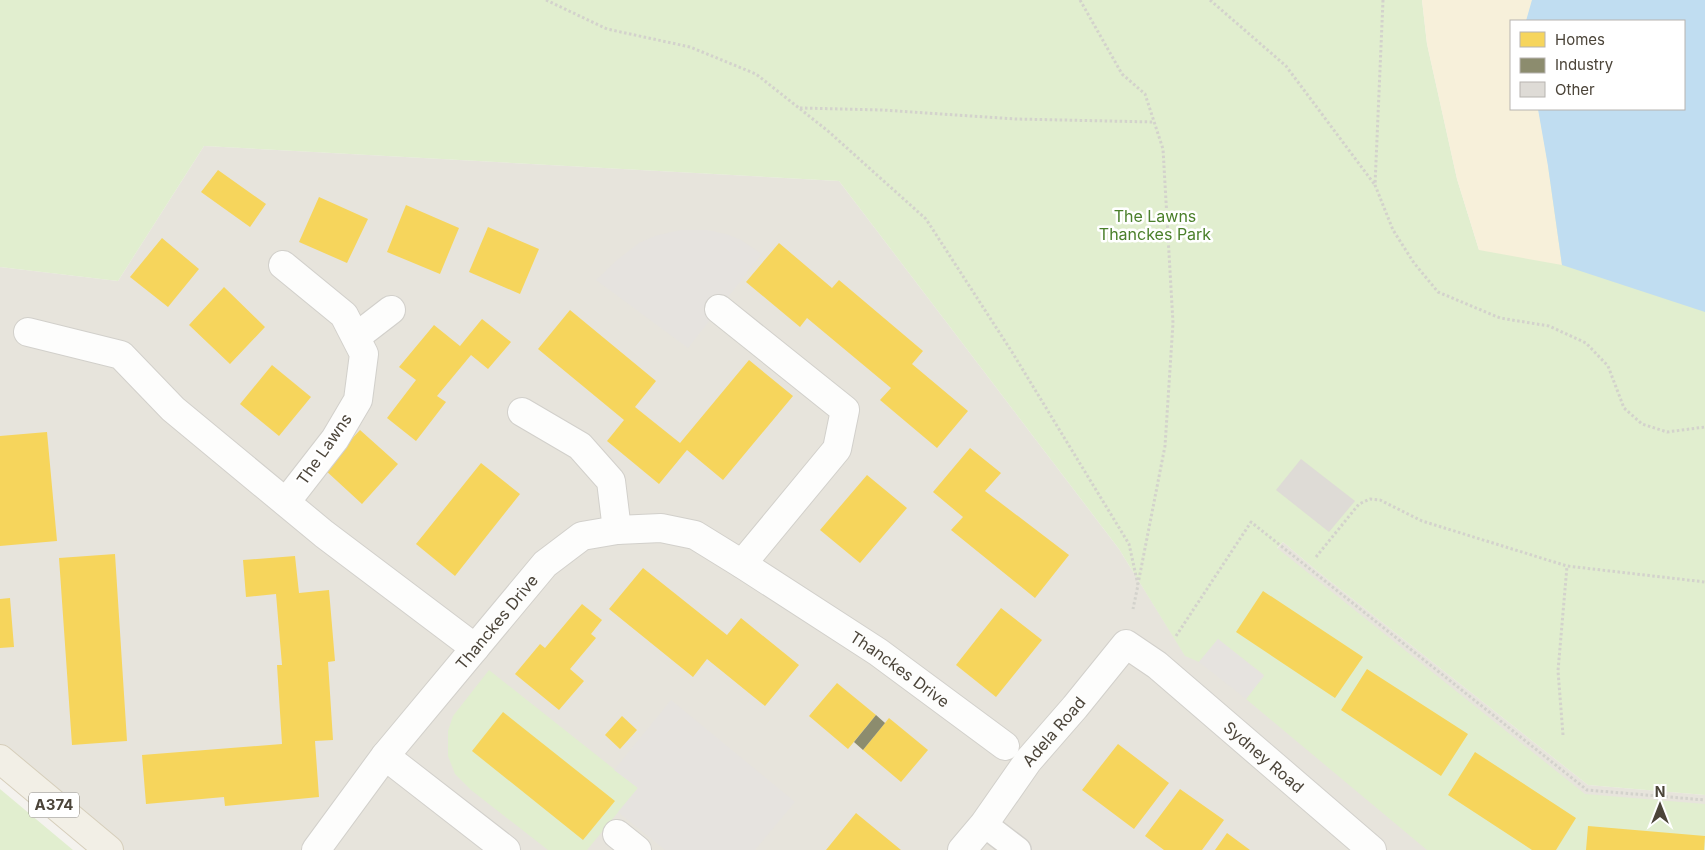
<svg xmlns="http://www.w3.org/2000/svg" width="1705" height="850" font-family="Inter,sans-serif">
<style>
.residential{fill:#e7e4dc}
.green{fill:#e1eecf}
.sand{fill:#f7f0da}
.parking{fill:#e6e3df}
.water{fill:#c0ddf1}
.homes{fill:#f6d55c}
.industry{fill:#8c8c6e}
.building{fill:#dedbd6}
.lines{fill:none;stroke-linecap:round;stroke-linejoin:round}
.lane-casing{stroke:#d2d0cb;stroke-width:28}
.street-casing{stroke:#d2d0cb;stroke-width:30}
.primary-casing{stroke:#d6cebb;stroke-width:30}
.path{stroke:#d3d2cc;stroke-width:3;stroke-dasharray:2.5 2.5;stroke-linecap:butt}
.lane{stroke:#fdfdfc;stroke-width:25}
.street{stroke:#fdfdfc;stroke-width:28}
.primary{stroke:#f2efe6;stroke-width:28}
.labels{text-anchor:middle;stroke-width:5;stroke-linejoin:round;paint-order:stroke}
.shield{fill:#fff;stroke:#817c74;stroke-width:1}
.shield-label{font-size:15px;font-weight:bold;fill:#4b4439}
.park-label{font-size:16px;fill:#4a7f2a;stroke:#fff}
.street-label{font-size:16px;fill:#4b4439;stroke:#fff}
</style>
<rect width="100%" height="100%" fill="#f4f2ee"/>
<path class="residential" d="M204,146L839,181L1119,549L1185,655L1283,542L1316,570L1588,785L1705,795V850H118L0,745V267L118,281Z"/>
<path class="green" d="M0,0H1422L1427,44L1457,179L1479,250L1548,166L1538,109H1684V21H1526L1532,0H1705V795L1588,785L1316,570L1283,542L1277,548L1585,794L1705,804V850H1427L1246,699L1264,675L1218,639L1199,662L1185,656L1119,549L839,181L204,146L118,281L0,267Z
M489,670L638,788L587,850H548L471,790L455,774L448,756V731L453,716Z
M0,789L73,850H0Z"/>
<path class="sand" d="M1422,0H1532L1526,21H1511V109H1538L1548,166L1562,265L1479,250L1457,179L1427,44Z"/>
<path class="parking" d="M680,230H707L726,234L741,240L762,254L688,348L596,280L617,260L639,243L655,236Z
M1218,639L1264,676L1246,699L1199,662Z
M671,700L795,802L755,850H665L618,812L638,788L614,770Z"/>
<path class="water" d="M1532,0H1705V312L1562,265L1548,166L1538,109H1684V21H1526Z"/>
<path class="homes" d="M218,170L266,204L250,227L201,192Z
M319,197L368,219L347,263L299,242Z
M406,205L459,228L440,274L387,252Z
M488,227L539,249L520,294L469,272Z
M162,238L199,269L168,307L130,277Z
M779,243L832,288L839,280L923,351L912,364L968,411L937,448L880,400L891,388L807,318L800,327L746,282Z
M224,287L265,327L230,364L189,325Z
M570,310L656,381L635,407L680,443L749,360L793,396L723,480L687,450L659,484L607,441L624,420L538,349Z
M482,319L511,342L488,369L471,355L437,396L446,402L416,441L387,418L416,380L399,367L434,325L460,346Z
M272,365L311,397L279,436L240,404Z
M360,430L398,464L362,504L324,469Z
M47,432L57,541L0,546V436Z
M970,448L1001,473L985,491L1069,555L1035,598L951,530L963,517L933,492Z
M481,463L520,494L455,576L416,544Z
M867,475L907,508L860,563L820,530Z
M115,554L127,741L72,745L59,558Z
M295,556L299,593L329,590L335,661L328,662L333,740L315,741L319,797L225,806L224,797L146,804L142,755L282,744L277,665H282L276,594L246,597L243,560Z
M643,568L727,635L741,618L799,665L765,706L707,659L693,677L609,609Z
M1263,591L1363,657L1335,698L1236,632Z
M10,598L14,647L0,648V599Z
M582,604L602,620L591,634L596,638L570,669L584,681L559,710L515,674L540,644L545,648Z
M1001,608L1042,640L996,697L956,665Z
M1367,669L1468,734L1441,776L1341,710Z
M837,683L876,715L848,749L809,716Z
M503,712L615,801L583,840L472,751Z
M622,716L637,730L620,749L605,735Z
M889,718L928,750L901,782L863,750Z
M1118,744L1169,783L1134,829L1082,790Z
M1475,752L1576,818L1556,850H1532L1448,795Z
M1180,789L1224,820L1202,850H1164L1145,836Z
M856,813L901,850H826Z
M1588,826L1705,836L1704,850H1586Z
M1227,833L1250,850H1215Z"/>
<path class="industry" d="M876,715L885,723L863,750L854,742Z"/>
<path class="building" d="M1301,459L1355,501L1329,532L1276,490Z"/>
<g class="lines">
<defs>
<path id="lane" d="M984,824L1018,850"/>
<g id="street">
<path d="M283,265L344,315L364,354L358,400L335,439L286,502"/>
<path d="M719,309L845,410L837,449L742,564"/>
<path d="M28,332L121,355L173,409L324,534L475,648"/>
<path d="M356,337L391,310"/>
<path d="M522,412L580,446L611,481L617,530"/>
<path d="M385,756L506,850"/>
<path d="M617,834L637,850"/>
<path id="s1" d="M316,850L385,756L545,564L582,536L617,530L661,528L695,535L742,564L878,652L1005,746"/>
<path id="s2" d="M962,850L984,824L1028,761L1075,707L1126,644L1157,665L1372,850"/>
</g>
<path id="primary" d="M0,759L109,850"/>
</defs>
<use href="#lane" class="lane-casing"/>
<use href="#street" class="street-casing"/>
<use href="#primary" class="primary-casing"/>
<path class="path" d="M546,0L607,29L690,47L756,74L828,131L926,219L1012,352L1129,544L1138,585L1133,609
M1080,0L1122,74L1145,94L1163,149L1173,323L1165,446L1138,584
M1210,0L1286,66L1375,185
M1383,0L1375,185L1393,230L1414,263L1438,292L1500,318L1549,326L1586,343L1608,366L1624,408L1642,424L1667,432L1705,427
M800,108L882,110L1016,119L1154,122
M1316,557L1359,504L1370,499L1380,500L1422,521L1567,566L1705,582
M1176,636L1251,522L1587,790L1705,800
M1563,735L1558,671L1567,566"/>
<use href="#lane" class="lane"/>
<use href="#street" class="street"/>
<use href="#primary" class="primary"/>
</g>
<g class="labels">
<rect class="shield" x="29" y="792.5" width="50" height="25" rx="4"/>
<g class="shield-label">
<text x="54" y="810">A374</text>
</g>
<g class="park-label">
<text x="1155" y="222">The Lawns<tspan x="1155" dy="18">Thanckes Park</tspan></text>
</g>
<g class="street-label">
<text transform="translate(324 449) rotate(-55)" y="6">The Lawns</text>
<text dy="6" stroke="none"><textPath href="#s1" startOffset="291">Thanckes Drive</textPath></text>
<text dy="6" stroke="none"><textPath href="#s1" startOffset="772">Thanckes Drive</textPath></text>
<text dy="6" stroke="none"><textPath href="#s2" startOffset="150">Adela Road</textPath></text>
<text dy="6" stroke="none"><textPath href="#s2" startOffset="442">Sydney Road</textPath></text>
</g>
</g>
<rect x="1510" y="20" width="175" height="90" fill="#ffffff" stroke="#b7b4b0"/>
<rect x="1520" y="32" width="25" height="15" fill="#f6d55c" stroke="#b7b4b0"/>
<text x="1555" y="45" font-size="15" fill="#4b4439">Homes</text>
<rect x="1520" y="58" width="25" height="15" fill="#8c8c6e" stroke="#b7b4b0"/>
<text x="1555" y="70" font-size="15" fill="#4b4439">Industry</text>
<rect x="1520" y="82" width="25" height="15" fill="#dedbd6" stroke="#b7b4b0"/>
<text x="1555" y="95" font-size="15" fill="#4b4439">Other</text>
<g transform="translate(1660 805)" stroke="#ffffff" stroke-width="4" paint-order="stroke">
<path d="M0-4L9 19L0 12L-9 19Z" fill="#4b4439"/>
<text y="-8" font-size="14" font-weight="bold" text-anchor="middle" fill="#4b4439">N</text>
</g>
</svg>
